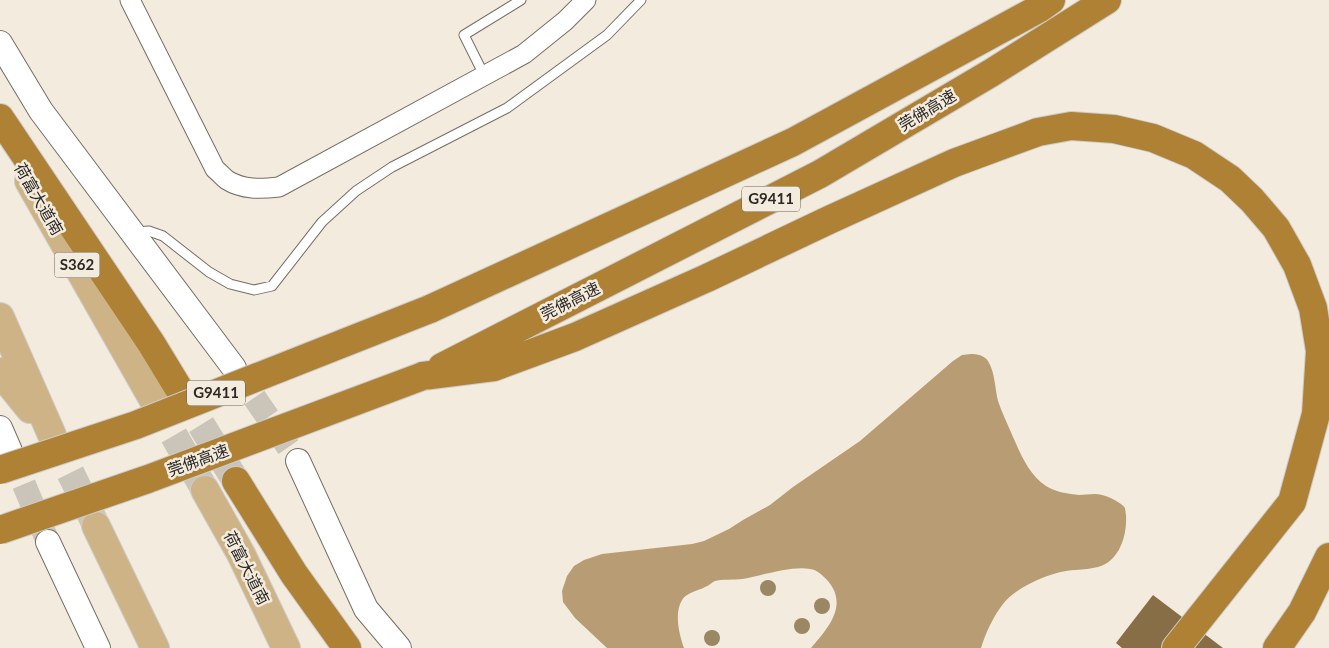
<svg xmlns="http://www.w3.org/2000/svg" width="1329" height="648" font-family="Lato,'Noto Sans SC',sans-serif">
<style>
.water{fill:#b79c74}
.building{fill:#876e46}
.lines{fill:none;stroke-linecap:round;stroke-linejoin:round}
.tertiary-tunnel{stroke:#cbc4b9;stroke-width:24;stroke-dasharray:24 12;stroke-linecap:butt}
.primary-tunnel{stroke:#cbc4b9;stroke-width:28;stroke-dasharray:28 14;stroke-linecap:butt}
.motorway-tunnel{stroke:#cbc4b9;stroke-width:28;stroke-dasharray:28 14;stroke-linecap:butt}
.service-casing{stroke:#766e63;stroke-width:11}
.minor-casing{stroke:#766e63;stroke-width:21}
.tertiary-casing{stroke:#766e63;stroke-width:26}
.primary-casing{stroke:#ccccca;stroke-width:30}
.motorway-casing{stroke:#ccccca;stroke-width:30}
.service{stroke:#fff;stroke-width:9}
.minor{stroke:#fff;stroke-width:19}
.tertiary{stroke:#fff;stroke-width:24}
.primary{stroke:#ceb386;stroke-width:28}
.motorway{stroke:#ae8135;stroke-width:28}
.motorway-bridge-casing{stroke:#ccccca;stroke-width:30;stroke-linecap:butt}
.motorway-bridge{stroke:#ae8135;stroke-width:28}
.tree{fill:#9a8764}
.labels{text-anchor:middle;stroke-width:5;stroke-linejoin:round;paint-order:stroke}
.shield{fill:#f3ebde;stroke:#68635c;stroke-width:1}
.shield-label{font-size:15px;font-weight:bold;fill:#2c2924}
.street-label{font-size:16px;fill:#2c2924;stroke:#f3ebde}
</style>
<rect width="100%" height="100%" fill="#f3ebde"/>
<path class="water" d="M971,354C977,354 984,355 988,361C995,372 995,389 998,401C1002,413 1008,425 1013,437C1021,455 1029,475 1046,486C1055,492 1069,494 1079,495C1087,495 1095,493 1102,495C1108,496 1122,503 1125,508C1125,508 1126,515 1126,515C1127,532 1122,553 1107,563C1097,570 1078,569 1066,571C1047,574 1015,588 1003,604C993,617 986,632 981,648H811C827,629 849,606 828,581C823,576 818,570 810,569C793,565 760,576 742,579C735,580 720,579 715,581C712,582 709,586 705,587C698,591 687,592 682,600C674,613 679,634 684,648H607L575,618L563,602L562,591L567,576L574,566L584,560L602,554L692,544L704,541L729,529L743,520L770,505L793,487L860,441L953,361L962,355Z"/>
<path class="building" d="M1153,595L1223,648H1122L1116,643Z"/>
<g class="lines">
<path class="tertiary-tunnel" d="M234,368L298,461
M10,451L48,542"/>
<path class="primary-tunnel" d="M153,399L205,490
M52,435L94,521"/>
<path class="motorway-tunnel" d="M179,389L236,481"/>
<defs>
<path id="service" d="M484,75L464,35L521,0
M135,232L149,231L163,236L209,272L230,284L254,290L272,286L322,222L356,191L392,167L507,108L607,35L641,0"/>
<path id="minor" d="M130,0L215,169C219,172 223,177 227,180C243,190 261,189 279,187L524,54L565,21L586,0"/>
<path id="tertiary" d="M0,43L41,111L234,368
M0,428L10,451
M298,461L366,609L399,648
M48,542L98,648"/>
<path id="primary" d="M29,181L153,399
M0,317L52,435
M0,372L30,409
M205,490L241,554L286,648
M96,526L155,648"/>
<path id="motorway" d="M0,118L151,343L179,389
M430,309L793,142L1040,8L1051,0
M442,367L820,174L991,73L1107,0
M423,376L494,367L575,337L707,278L829,220L954,163L1038,132L1071,126L1114,129L1153,138L1194,155L1230,179L1252,200L1276,228L1297,265L1313,308L1320,351L1316,414L1292,502L1176,648
M236,481L294,574L347,648
M1277,648L1302,612L1329,557"/>
</defs>
<use href="#service" class="service-casing"/>
<use href="#minor" class="minor-casing"/>
<use href="#tertiary" class="tertiary-casing"/>
<use href="#primary" class="primary-casing"/>
<use href="#motorway" class="motorway-casing"/>
<use href="#service" class="service"/>
<use href="#minor" class="minor"/>
<use href="#tertiary" class="tertiary"/>
<use href="#primary" class="primary"/>
<use href="#motorway" class="motorway"/>
<defs>
<path id="motorway-bridge" d="M0,470L136,425L430,309
M0,530L148,479L423,376"/>
</defs>
<use href="#motorway-bridge" class="motorway-bridge-casing"/>
<use href="#motorway-bridge" class="motorway-bridge"/>
</g>
<g class="tree">
<circle cx="768" cy="588" r="8"/>
<circle cx="822" cy="606" r="8"/>
<circle cx="802" cy="626" r="8"/>
<circle cx="712" cy="638" r="8"/>
</g>
<g class="labels">
<g class="shield">
<rect x="742" y="186.5" width="58" height="25" rx="4"/>
<rect x="54.5" y="252.5" width="45" height="25" rx="4"/>
<rect x="187" y="380.5" width="58" height="25" rx="4"/>
</g>
<g class="shield-label">
<text x="771" y="204">G9411</text>
<text x="77" y="270">S362</text>
<text x="216" y="398">G9411</text>
</g>
<g class="street-label">
<text transform="translate(927 110) rotate(-31)" y="6">莞佛高速</text>
<text transform="translate(39 199) rotate(60)" y="6">荷富大道南</text>
<text transform="translate(570 301) rotate(-27)" y="6">莞佛高速</text>
<text transform="translate(198 460) rotate(-20)" y="6">莞佛高速</text>
<text transform="translate(247 568) rotate(63)" y="6">荷富大道南</text>
</g>
</g>
</svg>
